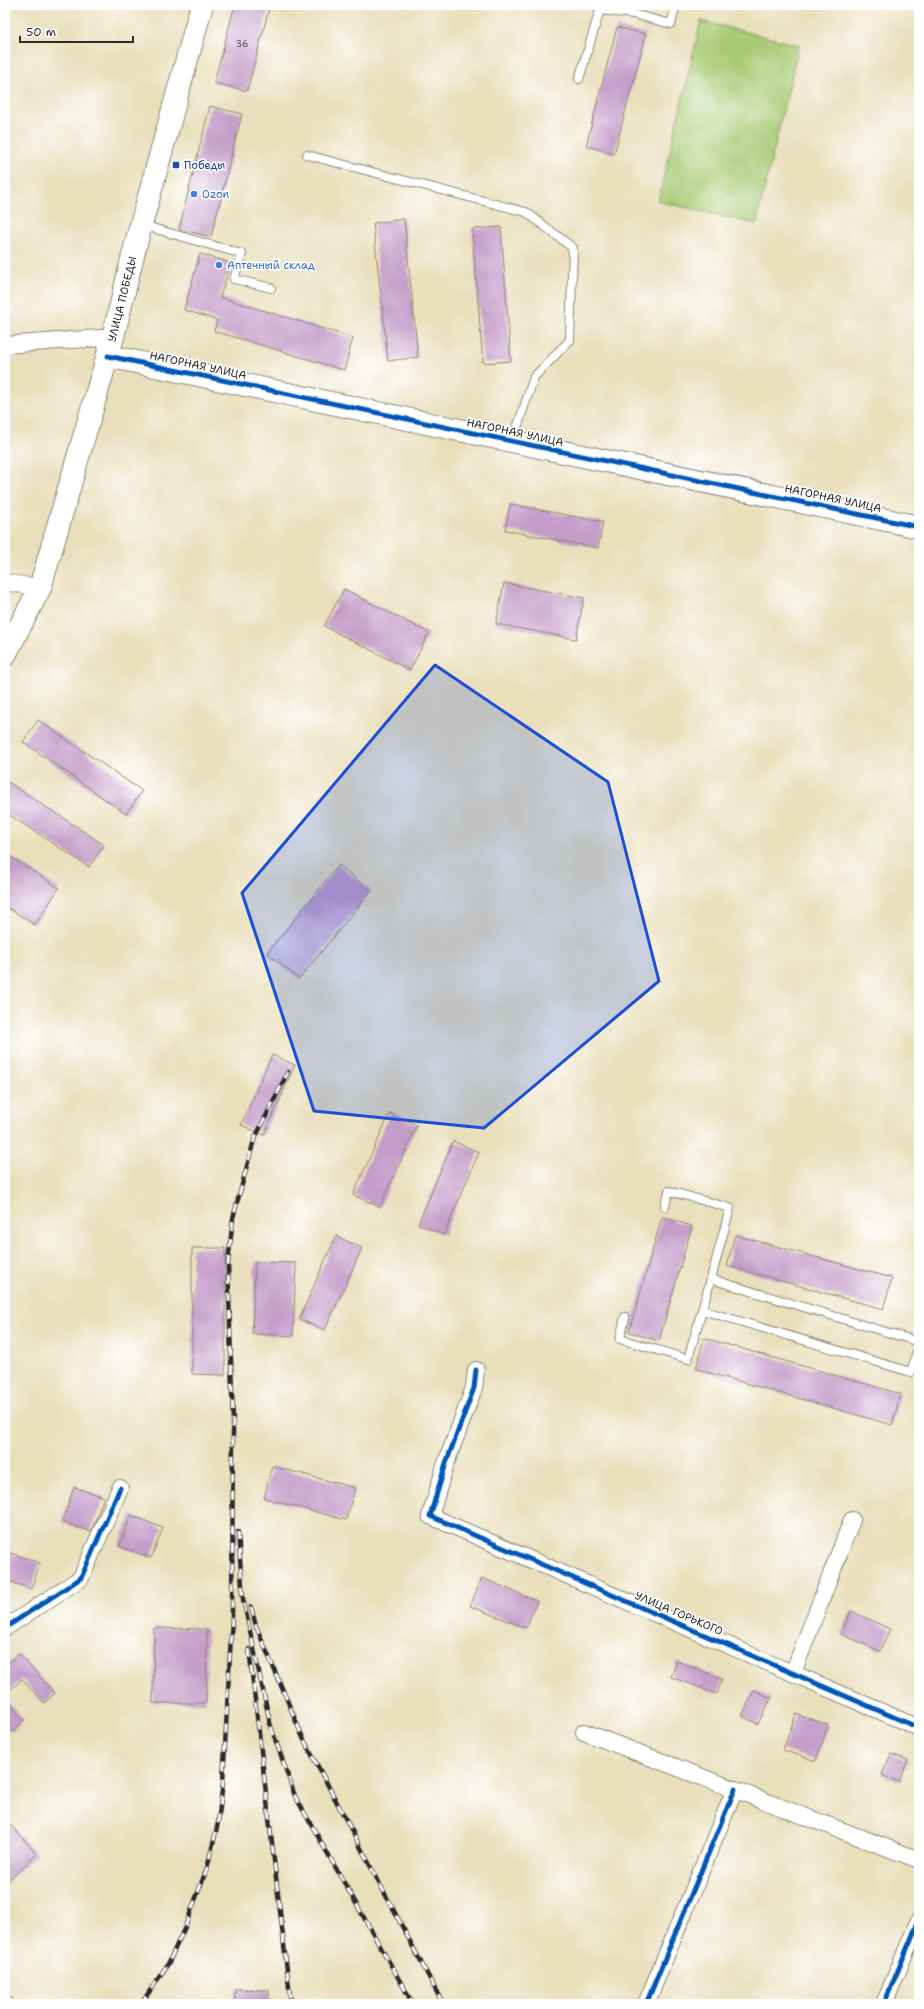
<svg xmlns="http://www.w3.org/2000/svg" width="924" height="2009" font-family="'Shantell Sans',sans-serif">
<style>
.green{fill:#a9cb74;stroke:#6a7b50}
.building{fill:#c59dc9}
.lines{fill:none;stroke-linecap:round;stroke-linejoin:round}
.lane-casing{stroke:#8a8573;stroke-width:10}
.street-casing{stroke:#8a8573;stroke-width:18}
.secondary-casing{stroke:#8a8573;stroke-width:24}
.primary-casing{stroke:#8a8573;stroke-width:24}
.lane{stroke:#fff;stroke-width:8}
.street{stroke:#fff;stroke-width:16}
.secondary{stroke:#fff;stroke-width:22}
.primary{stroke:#fff;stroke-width:22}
.rail-casing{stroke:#2b2b2b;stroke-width:4.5}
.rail{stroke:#fff;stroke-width:3;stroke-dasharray:9;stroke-linecap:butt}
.cycleway-casing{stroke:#fff;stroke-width:8}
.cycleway{stroke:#0057b8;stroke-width:5}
.marked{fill:#1d4ed8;fill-opacity:0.2;stroke:#1d4ed8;stroke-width:3;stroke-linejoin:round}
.transit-dot{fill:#1a4fb4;stroke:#fff;stroke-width:1.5}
.shop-dot{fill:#3f7fe0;stroke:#fff;stroke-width:1.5}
.labels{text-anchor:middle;stroke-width:3.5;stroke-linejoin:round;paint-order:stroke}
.number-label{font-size:9px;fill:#524852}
.transit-label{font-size:11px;fill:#164399;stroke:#fff;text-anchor:start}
.shop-label{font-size:11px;fill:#366cbe;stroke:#fff;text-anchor:start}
.street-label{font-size:11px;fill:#2b2b2b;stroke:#fff}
</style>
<rect width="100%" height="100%" fill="#fff"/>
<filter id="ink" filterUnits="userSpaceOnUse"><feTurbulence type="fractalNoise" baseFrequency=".025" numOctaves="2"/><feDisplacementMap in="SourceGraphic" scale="8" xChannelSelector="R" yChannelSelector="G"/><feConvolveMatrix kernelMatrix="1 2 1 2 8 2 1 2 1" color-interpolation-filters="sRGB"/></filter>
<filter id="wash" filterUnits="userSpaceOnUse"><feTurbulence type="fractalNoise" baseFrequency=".012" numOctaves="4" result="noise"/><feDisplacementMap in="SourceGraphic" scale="16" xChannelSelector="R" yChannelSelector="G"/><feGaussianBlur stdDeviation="0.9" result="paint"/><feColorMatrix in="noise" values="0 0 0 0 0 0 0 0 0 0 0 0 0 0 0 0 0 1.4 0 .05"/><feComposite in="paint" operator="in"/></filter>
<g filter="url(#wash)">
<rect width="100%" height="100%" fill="#e9dfbb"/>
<path class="green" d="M701,21L799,45L756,224L658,201Z"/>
<g id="blocks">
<path class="building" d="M235,5H270L247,91L214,83Z
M617,27L646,34L614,154L586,146Z
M210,106L242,114L211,237L179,229Z
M404,219L418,357L388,361L373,223Z
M501,227L511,361L483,363L472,229Z
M200,254L231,263L220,297L353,338L344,370L214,331L217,320L184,310Z
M510,504L603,522L598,548L505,530Z
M504,583L584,598L576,639L496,624Z
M344,589L429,633L410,670L324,626Z
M38,720L142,791L126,814L23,742Z
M5,780L104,845L89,867L5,812Z
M5,853L59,888L35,925L5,906Z
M339,865L371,891L299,979L267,953Z
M272,1055L295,1065L264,1135L241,1125Z
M390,1113L417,1125L380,1207L353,1195Z
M453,1141L479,1152L444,1235L418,1224Z
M662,1217L692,1226L659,1341L629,1332Z
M735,1235L892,1278L883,1309L727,1266Z
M336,1236L362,1248L325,1330L299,1319Z
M192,1248H225V1375L192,1374Z
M255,1262L296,1263L293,1336L252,1334Z
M704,1338L901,1394L892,1425L696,1369Z
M272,1466L355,1488L346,1520L264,1498Z
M74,1487L104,1497L91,1532L62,1522Z
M131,1515L163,1528L151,1558L119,1546Z
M5,1551L40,1563L31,1589L5,1580Z
M482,1578L537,1601L526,1628L470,1606Z
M851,1611L890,1629L880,1651L841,1634Z
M154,1628L207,1629L206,1703H153Z
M19,1654L55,1693L44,1703L22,1679L5,1695V1666Z
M677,1661L722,1679L717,1694L671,1677Z
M754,1690L771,1698L758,1724L742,1716Z
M5,1699L24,1720L12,1732L5,1725Z
M796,1714L828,1725L816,1761L783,1750Z
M891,1754L908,1760L899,1782L882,1775Z
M5,1819L37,1854L5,1884Z
M235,1989L269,1990V2004H235Z"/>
</g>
</g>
<g filter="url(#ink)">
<use href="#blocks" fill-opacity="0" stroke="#8a8573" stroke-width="1"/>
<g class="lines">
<defs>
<path id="lane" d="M579,79L600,10L633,14L671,24L676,5
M307,155L526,212L573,248L570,340L534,377L513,440
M142,225L242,254L234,279L271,288
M665,1206L669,1191L730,1208L711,1279
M625,1317L620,1339L688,1359L702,1310
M919,1342L711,1279L702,1310L911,1372L919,1345
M5,1998L11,2004"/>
<path id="street" d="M5,345L113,337
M5,582L40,588
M476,1370L474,1388L446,1463L430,1516L919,1728
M5,1628L81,1578L120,1488
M793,1673L852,1520
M584,1732L919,1860
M646,2004L735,1789
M884,2004L919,1920"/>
<path id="secondary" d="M108,356L919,527"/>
<path id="primary" d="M5,655L40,588L113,337L136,243L202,5"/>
</defs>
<use href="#lane" class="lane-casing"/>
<use href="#street" class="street-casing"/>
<use href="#secondary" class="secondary-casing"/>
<use href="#primary" class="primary-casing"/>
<use href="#lane" class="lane"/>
<use href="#street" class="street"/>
<use href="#secondary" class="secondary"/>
<use href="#primary" class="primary"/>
<defs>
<path id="rail" d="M238,1532L243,1599L271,1727L295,1796L413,2004
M251,1607L256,1626L303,1738L443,2004
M249,1649L291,2004
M141,2004L168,1964L185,1927L207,1868L218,1823L223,1782L232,1617L233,1422L228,1263L233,1218L254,1140L288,1072"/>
</defs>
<use href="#rail" class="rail-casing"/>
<use href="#rail" class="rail"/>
<defs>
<path id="cycleway" d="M108,356L919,527
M476,1370L474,1388L446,1463L430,1516L919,1728
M5,1628L81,1578L120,1488
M646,2004L735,1789
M884,2004L919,1920"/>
</defs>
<use href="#cycleway" class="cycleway-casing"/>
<use href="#cycleway" class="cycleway"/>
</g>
</g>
<path class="marked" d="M435,665L608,782L659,981L484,1128L314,1111L242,893Z"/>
<rect class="transit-dot" x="172" y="161" width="8" height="8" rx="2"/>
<g class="shop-dot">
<circle cx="194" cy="194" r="4"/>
<circle cx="219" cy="265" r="4"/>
</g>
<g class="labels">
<g class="number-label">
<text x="242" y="47">36</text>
</g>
<g class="transit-label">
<text x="184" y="169">Победы</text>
</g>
<g class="shop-label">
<text x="202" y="198">Ozon</text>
<text x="227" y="269">Аптечный склад</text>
</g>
<g class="street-label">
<text transform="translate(122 299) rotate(-76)" y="4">УЛИЦА ПОБЕДЫ</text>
<text transform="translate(198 365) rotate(12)" y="4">НАГОРНАЯ УЛИЦА</text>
<text transform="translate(515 432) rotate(12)" y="4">НАГОРНАЯ УЛИЦА</text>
<text transform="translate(833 498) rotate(12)" y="4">НАГОРНАЯ УЛИЦА</text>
<text transform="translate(679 1613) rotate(23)" y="4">УЛИЦА ГОРЬКОГО</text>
</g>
</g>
<rect width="924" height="2009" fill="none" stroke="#fff" stroke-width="20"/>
<path d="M20 36v6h113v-6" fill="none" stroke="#2b2b2b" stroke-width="2"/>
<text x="26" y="36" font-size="12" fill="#2b2b2b" stroke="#ffffff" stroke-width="3" paint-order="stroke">50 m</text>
</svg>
